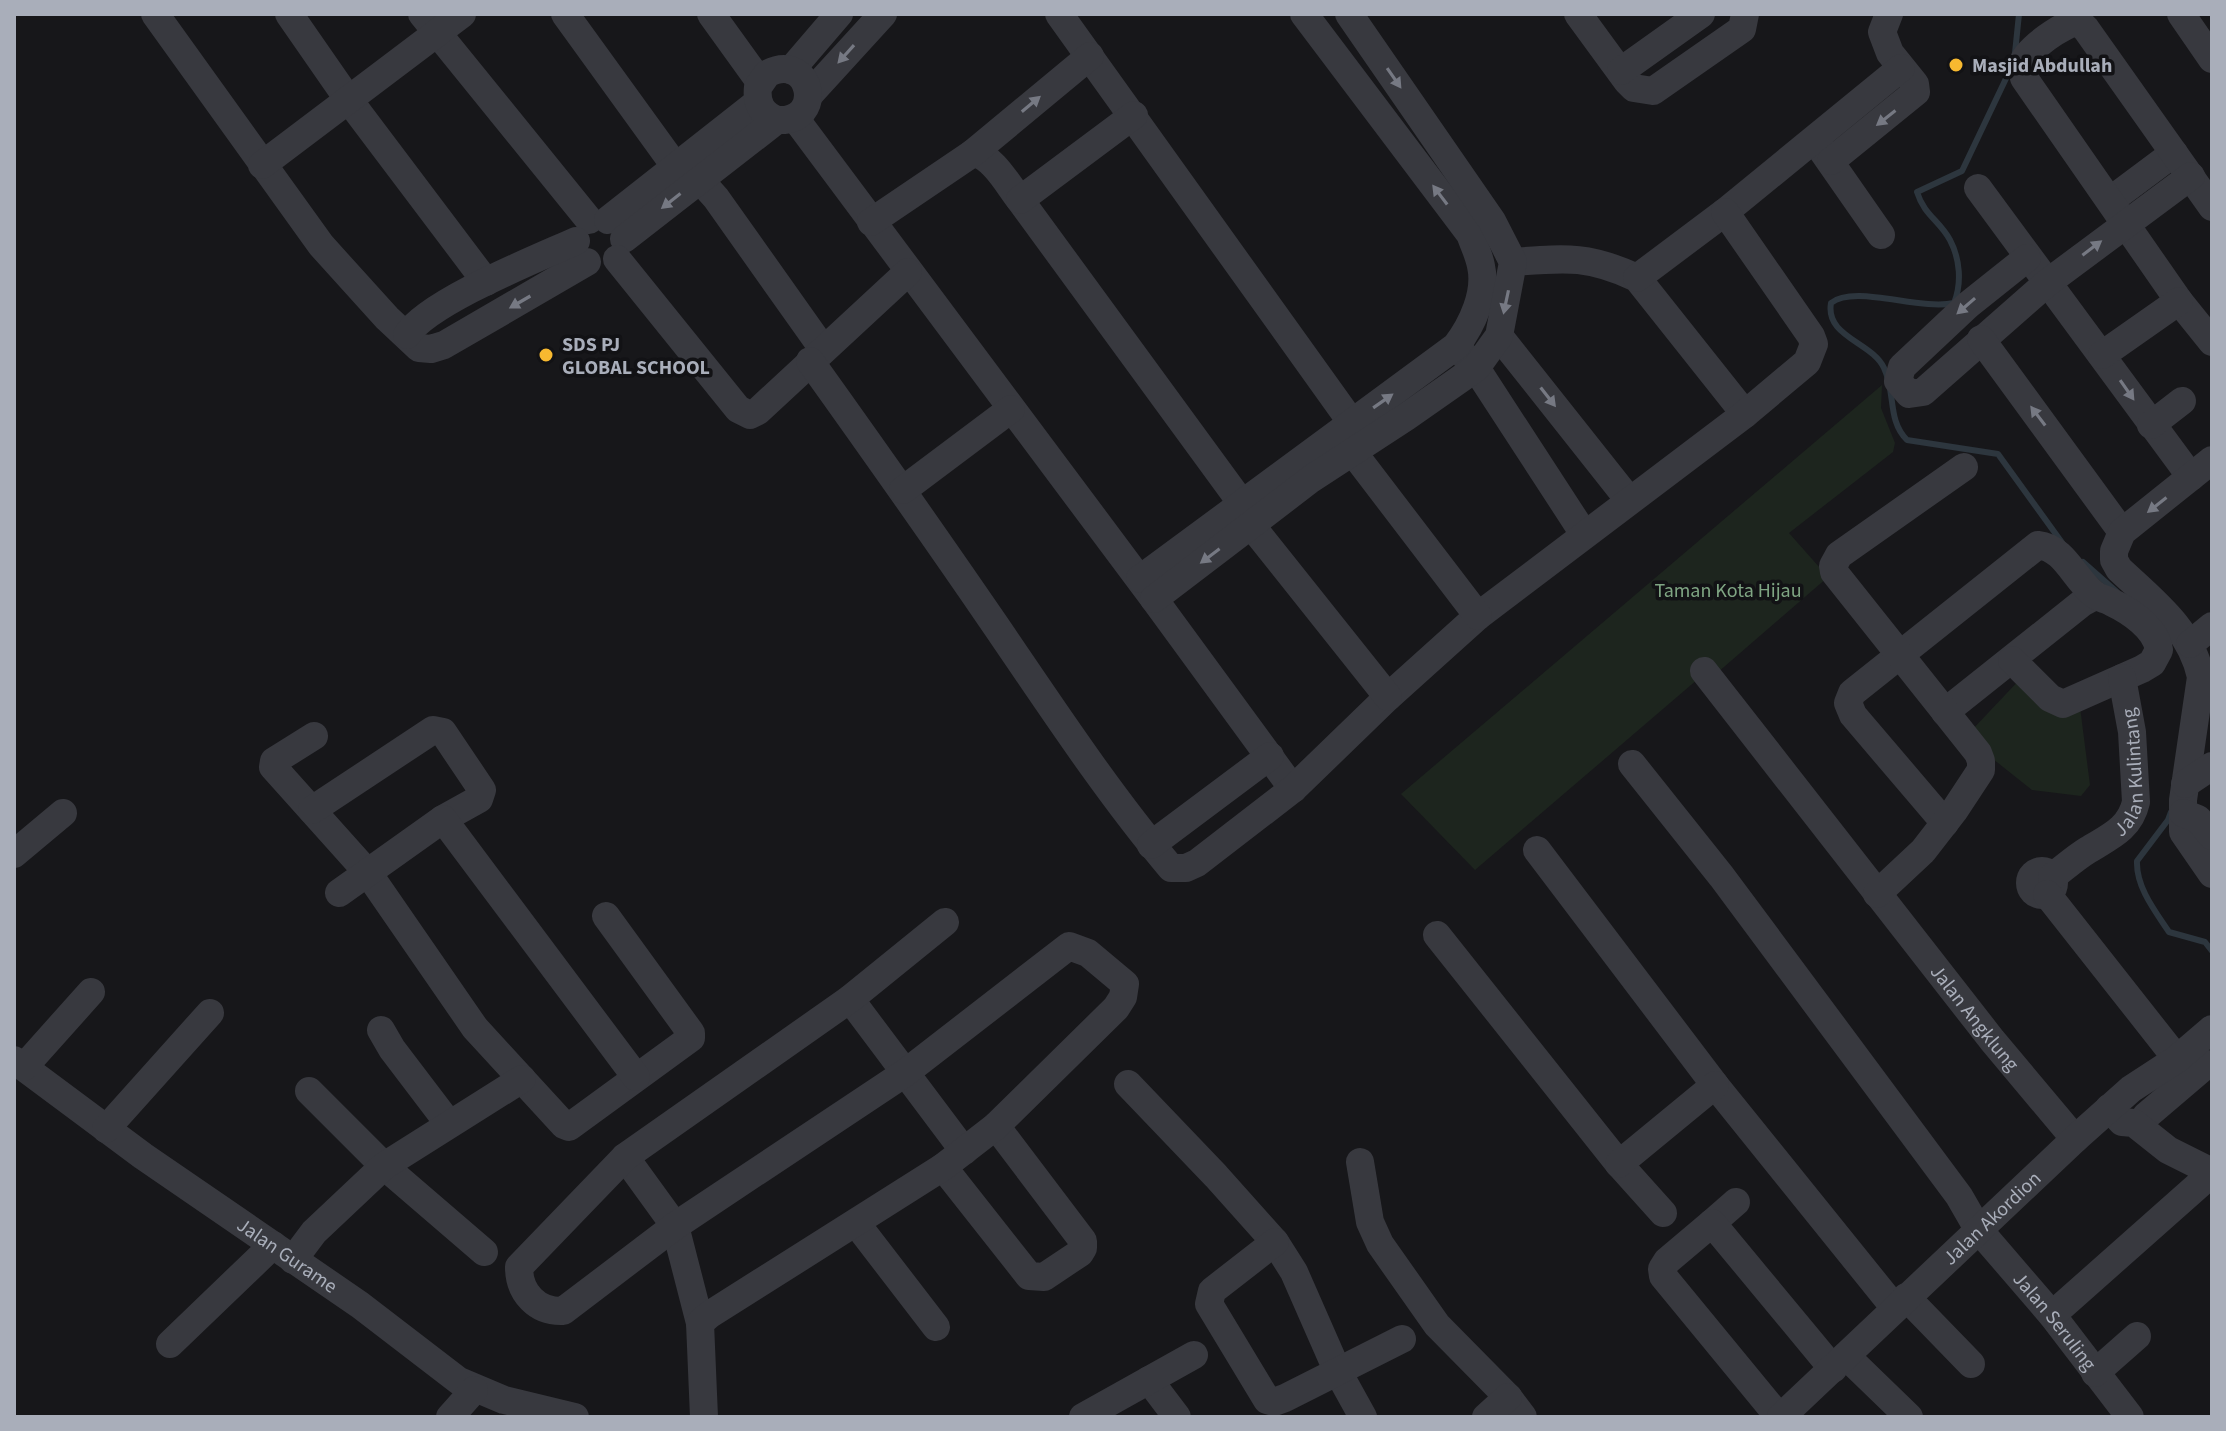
<svg xmlns="http://www.w3.org/2000/svg" width="2226" height="1431" font-family="'Source Sans 3',sans-serif">
<style>
.green{fill:#1d251e}
.lines{fill:none;stroke-linecap:round;stroke-linejoin:round}
.stream{stroke:#2d363e;stroke-width:6}
.minor{stroke:#38393f;stroke-width:28}
.oneway{fill:#767983}
.poi-dot{fill:#f8b930;stroke:#121215;stroke-width:3}
.labels{text-anchor:middle;stroke-width:7;stroke-linejoin:round;paint-order:stroke}
.poi-label{font-size:20px;font-weight:bold;fill:#a9aeba;stroke:#121215;text-anchor:start}
.park-label{font-size:20px;fill:#7fa583;stroke:#121215}
.street-label{font-size:20px;fill:#a9aeba;stroke:#121215}
</style>
<rect width="100%" height="100%" fill="#17171a"/>
<path class="green" d="M1882,385L1881,408L1895,443L1893,452L1789,533L1828,577L1717,673L1712,667L1475,870L1401,794Z
M2023,676L2080,707L2090,785L2081,796L2032,790L1993,759L1971,731Z"/>
<g class="lines">
<path class="stream" d="M2015,53L2019,14
M2011,68L1962,171L1917,192C1924,215 1940,221 1950,240C1960,259 1962,283 1954,303C1920,311 1855,284 1831,303C1825,337 1872,342 1884,368C1896,393 1887,420 1907,440L1998,454L2063,544
M2083,562L2117,592
M2171,812L2168,820L2137,861C2136,887 2155,911 2169,932L2205,942L2212,951"/>
<g class="minor">
<path d="M155,14L321,245L387,318L419,348L431,349L444,345L587,262"/>
<path d="M289,14L348,99L486,282"/>
<path d="M422,14L589,220"/>
<path d="M565,14L675,166"/>
<path d="M711,14L760,82"/>
<path d="M1059,14L1352,423"/>
<path d="M1578,14L1627,81L1634,88L1653,91L1742,29L1745,14"/>
<path d="M2181,14L2212,59"/>
<path d="M791,70L839,14"/>
<path d="M1621,71L1701,14"/>
<path d="M809,95L883,14"/>
<path d="M795,118L1154,599L1293,789"/>
<path d="M1819,146L1881,235"/>
<path d="M973,153C993,156 1008,185 1020,200L1243,505"/>
<path d="M1831,161L1916,92L1915,84L1890,53L1882,32L1889,14"/>
<path d="M262,165L462,14"/>
<path d="M699,179L716,198L823,349"/>
<path d="M1978,188L2191,477"/>
<path d="M1020,200L1134,115"/>
<path d="M2111,200L2174,153"/>
<path d="M2212,207L2086,29L2079,22C2065,22 2025,50 2022,65C2021,70 2023,72 2024,78L2179,301L2212,342"/>
<path d="M608,220L758,102"/>
<path d="M871,222L973,153L1090,56"/>
<path d="M624,239L777,120C827,123 811,50 767,74L758,87C756,104 762,114 777,120"/>
<path d="M2027,258L1968,305L1902,367L1898,381L1909,394L1923,392L2047,283L2191,176"/>
<path d="M617,259L738,409L750,415L758,411L908,272"/>
<path d="M1513,262C1565,258 1588,255 1637,278L1745,414"/>
<path d="M1637,278L1725,212L1901,68"/>
<path d="M407,335C428,302 536,259 576,241"/>
<path d="M1499,336L1629,500"/>
<path d="M1981,339L2122,532"/>
<path d="M2102,355L2179,301"/>
<path d="M1465,356L1476,368L1584,534"/>
<path d="M810,361C873,449 935,537 996,626C1052,708 1107,792 1171,868H1186L1197,863L1293,789L1388,697L1478,616L1745,414L1807,362L1814,344L1811,336L1725,212"/>
<path d="M2151,425L2182,401"/>
<path d="M1352,451L1478,616"/>
<path d="M2212,460L2122,532L2114,551V560L2119,569C2153,601 2191,629 2201,677L2183,800V832L2212,874"/>
<path d="M903,490L1011,409"/>
<path d="M1251,525L1388,697"/>
<path d="M1140,579L1456,346C1472,325 1487,293 1481,266C1479,255 1474,245 1470,234L1304,14"/>
<path d="M1154,599L1311,479L1406,417L1476,368L1499,336L1513,262L1492,221L1349,14"/>
<path d="M2190,644L2212,626"/>
<path id="s1" d="M1704,671L1992,1040L2075,1139"/>
<path d="M1945,712L2082,603L2095,596"/>
<path d="M314,736L274,761L273,767L368,873L475,1028L564,1125L569,1127L691,1038V1033L606,916"/>
<path id="s2" d="M1632,764L1722,877L1959,1196L1978,1229L2052,1315L2130,1417"/>
<path d="M2185,784L2212,766"/>
<path d="M312,810L433,730L443,732L482,790L479,799L443,819"/>
<path d="M2183,813L2198,819L2212,836"/>
<path d="M1945,823L1853,715L1848,703L1852,693L2038,545C2065,548 2074,579 2094,594C2098,598 2106,599 2111,602C2130,611 2156,628 2159,650L2152,663L2142,669L2063,704L2050,698L2012,660"/>
<path d="M1151,845L1270,756"/>
<path d="M1537,850L1715,1085L1894,1307"/>
<path d="M14,854L63,813"/>
<circle cx="2042" cy="883" r="12"/>
<path id="s3" d="M2052,877C2064,868 2075,858 2088,850C2109,837 2130,829 2136,802L2132,732L2122,678"/>
<path d="M339,893L443,819L636,1077"/>
<path d="M1877,894L1923,851L1954,811L1981,770V761L1978,753L1834,572L1833,566L1839,555L1964,467"/>
<path d="M2047,894L2177,1059"/>
<path d="M1437,935L1619,1164L1663,1213"/>
<path d="M850,999L964,1151"/>
<path d="M381,1030L392,1049L449,1124"/>
<path id="s4" d="M14,1060L143,1156L360,1305L459,1381L504,1400L575,1417"/>
<path d="M24,1067L91,992"/>
<path d="M1128,1084L1216,1176L1275,1242L1294,1272L1337,1370L1363,1417"/>
<path d="M309,1091L384,1166L484,1252"/>
<path d="M2146,1116L2207,1064"/>
<path d="M106,1129L210,1013"/>
<path d="M625,1157L675,1226L700,1323"/>
<path d="M1360,1162L1370,1222L1380,1244L1437,1325L1508,1397L1523,1417"/>
<path d="M1619,1164L1715,1085"/>
<path d="M943,1167L1029,1276L1044,1277L1080,1253L1083,1248V1241L996,1126"/>
<path d="M856,1223L936,1327"/>
<path d="M1712,1223L1736,1202"/>
<path d="M1275,1242L1212,1291L1209,1304L1267,1400L1274,1402L1285,1398L1402,1339"/>
<path d="M293,1260L314,1232L384,1166L522,1079"/>
<path d="M1906,1297L1971,1364"/>
<path d="M2052,1315L2211,1174L2210,1171L2168,1150L2134,1123L2122,1122L2109,1108"/>
<path d="M170,1344L273,1245"/>
<path d="M1846,1356L1909,1417"/>
<path d="M2095,1373L2137,1336"/>
<path d="M1149,1380L1177,1417"/>
<path d="M450,1417L474,1390"/>
<path d="M704,1417L700,1323L709,1315L943,1167L996,1126L1116,1008L1123,997L1125,984L1088,953L1069,946L905,1073L675,1226L563,1311C537,1312 519,1293 519,1267L625,1157L850,999L945,922"/>
<path d="M1083,1417L1194,1355"/>
<path d="M1486,1417L1508,1397"/>
<path d="M1779,1417L1663,1276L1662,1269L1667,1261L1712,1223L1833,1369"/>
<path id="s5" d="M1781,1417L2075,1139L2131,1089L2177,1059L2212,1029"/>
</g>
</g>
<defs><path id="oneway-solid" d="M-6-.8H1V-3.2L6.5 0L1 3.2V.8H-6Z" transform="scale(2)"/></defs>
<g class="oneway">
<use href="#oneway-solid" transform="translate(846 54) rotate(132)"/>
<use href="#oneway-solid" transform="translate(1394 78) rotate(55)"/>
<use href="#oneway-solid" transform="translate(1031 104) rotate(-40)"/>
<use href="#oneway-solid" transform="translate(1886 118) rotate(142)"/>
<use href="#oneway-solid" transform="translate(1440 195) rotate(-127)"/>
<use href="#oneway-solid" transform="translate(671 201) rotate(142)"/>
<use href="#oneway-solid" transform="translate(2092 248) rotate(-37)"/>
<use href="#oneway-solid" transform="translate(520 302) rotate(150)"/>
<use href="#oneway-solid" transform="translate(1506 302) rotate(102)"/>
<use href="#oneway-solid" transform="translate(1966 306) rotate(139)"/>
<use href="#oneway-solid" transform="translate(2127 390) rotate(55)"/>
<use href="#oneway-solid" transform="translate(1548 397) rotate(52)"/>
<use href="#oneway-solid" transform="translate(1383 401) rotate(-35)"/>
<use href="#oneway-solid" transform="translate(2038 416) rotate(-127)"/>
<use href="#oneway-solid" transform="translate(2157 505) rotate(142)"/>
<use href="#oneway-solid" transform="translate(1210 556) rotate(143)"/>
</g>
<g class="poi-dot">
<circle cx="1956" cy="65" r="8"/>
<circle cx="546" cy="355" r="8"/>
</g>
<g class="labels">
<g class="poi-label">
<text x="1972" y="72">Masjid Abdullah</text>
<text x="562" y="351">SDS PJ<tspan x="562" dy="23">GLOBAL SCHOOL</tspan></text>
</g>
<g class="park-label">
<text x="1728" y="597">Taman Kota Hijau</text>
</g>
<g class="street-label">
<text dy="7" stroke="none"><textPath href="#s3" startOffset="144">Jalan Kulintang</textPath></text>
<text dy="7" stroke="none"><textPath href="#s1" startOffset="440">Jalan Angklung</textPath></text>
<text dy="7" stroke="none"><textPath href="#s5" startOffset="290">Jalan Akordion</textPath></text>
<text dy="7" stroke="none"><textPath href="#s4" startOffset="336">Jalan Gurame</textPath></text>
<text dy="7" stroke="none"><textPath href="#s2" startOffset="700">Jalan Seruling</textPath></text>
</g>
</g>
<rect width="2226" height="1431" fill="none" stroke="#a9aeba" stroke-width="32"/>
</svg>
